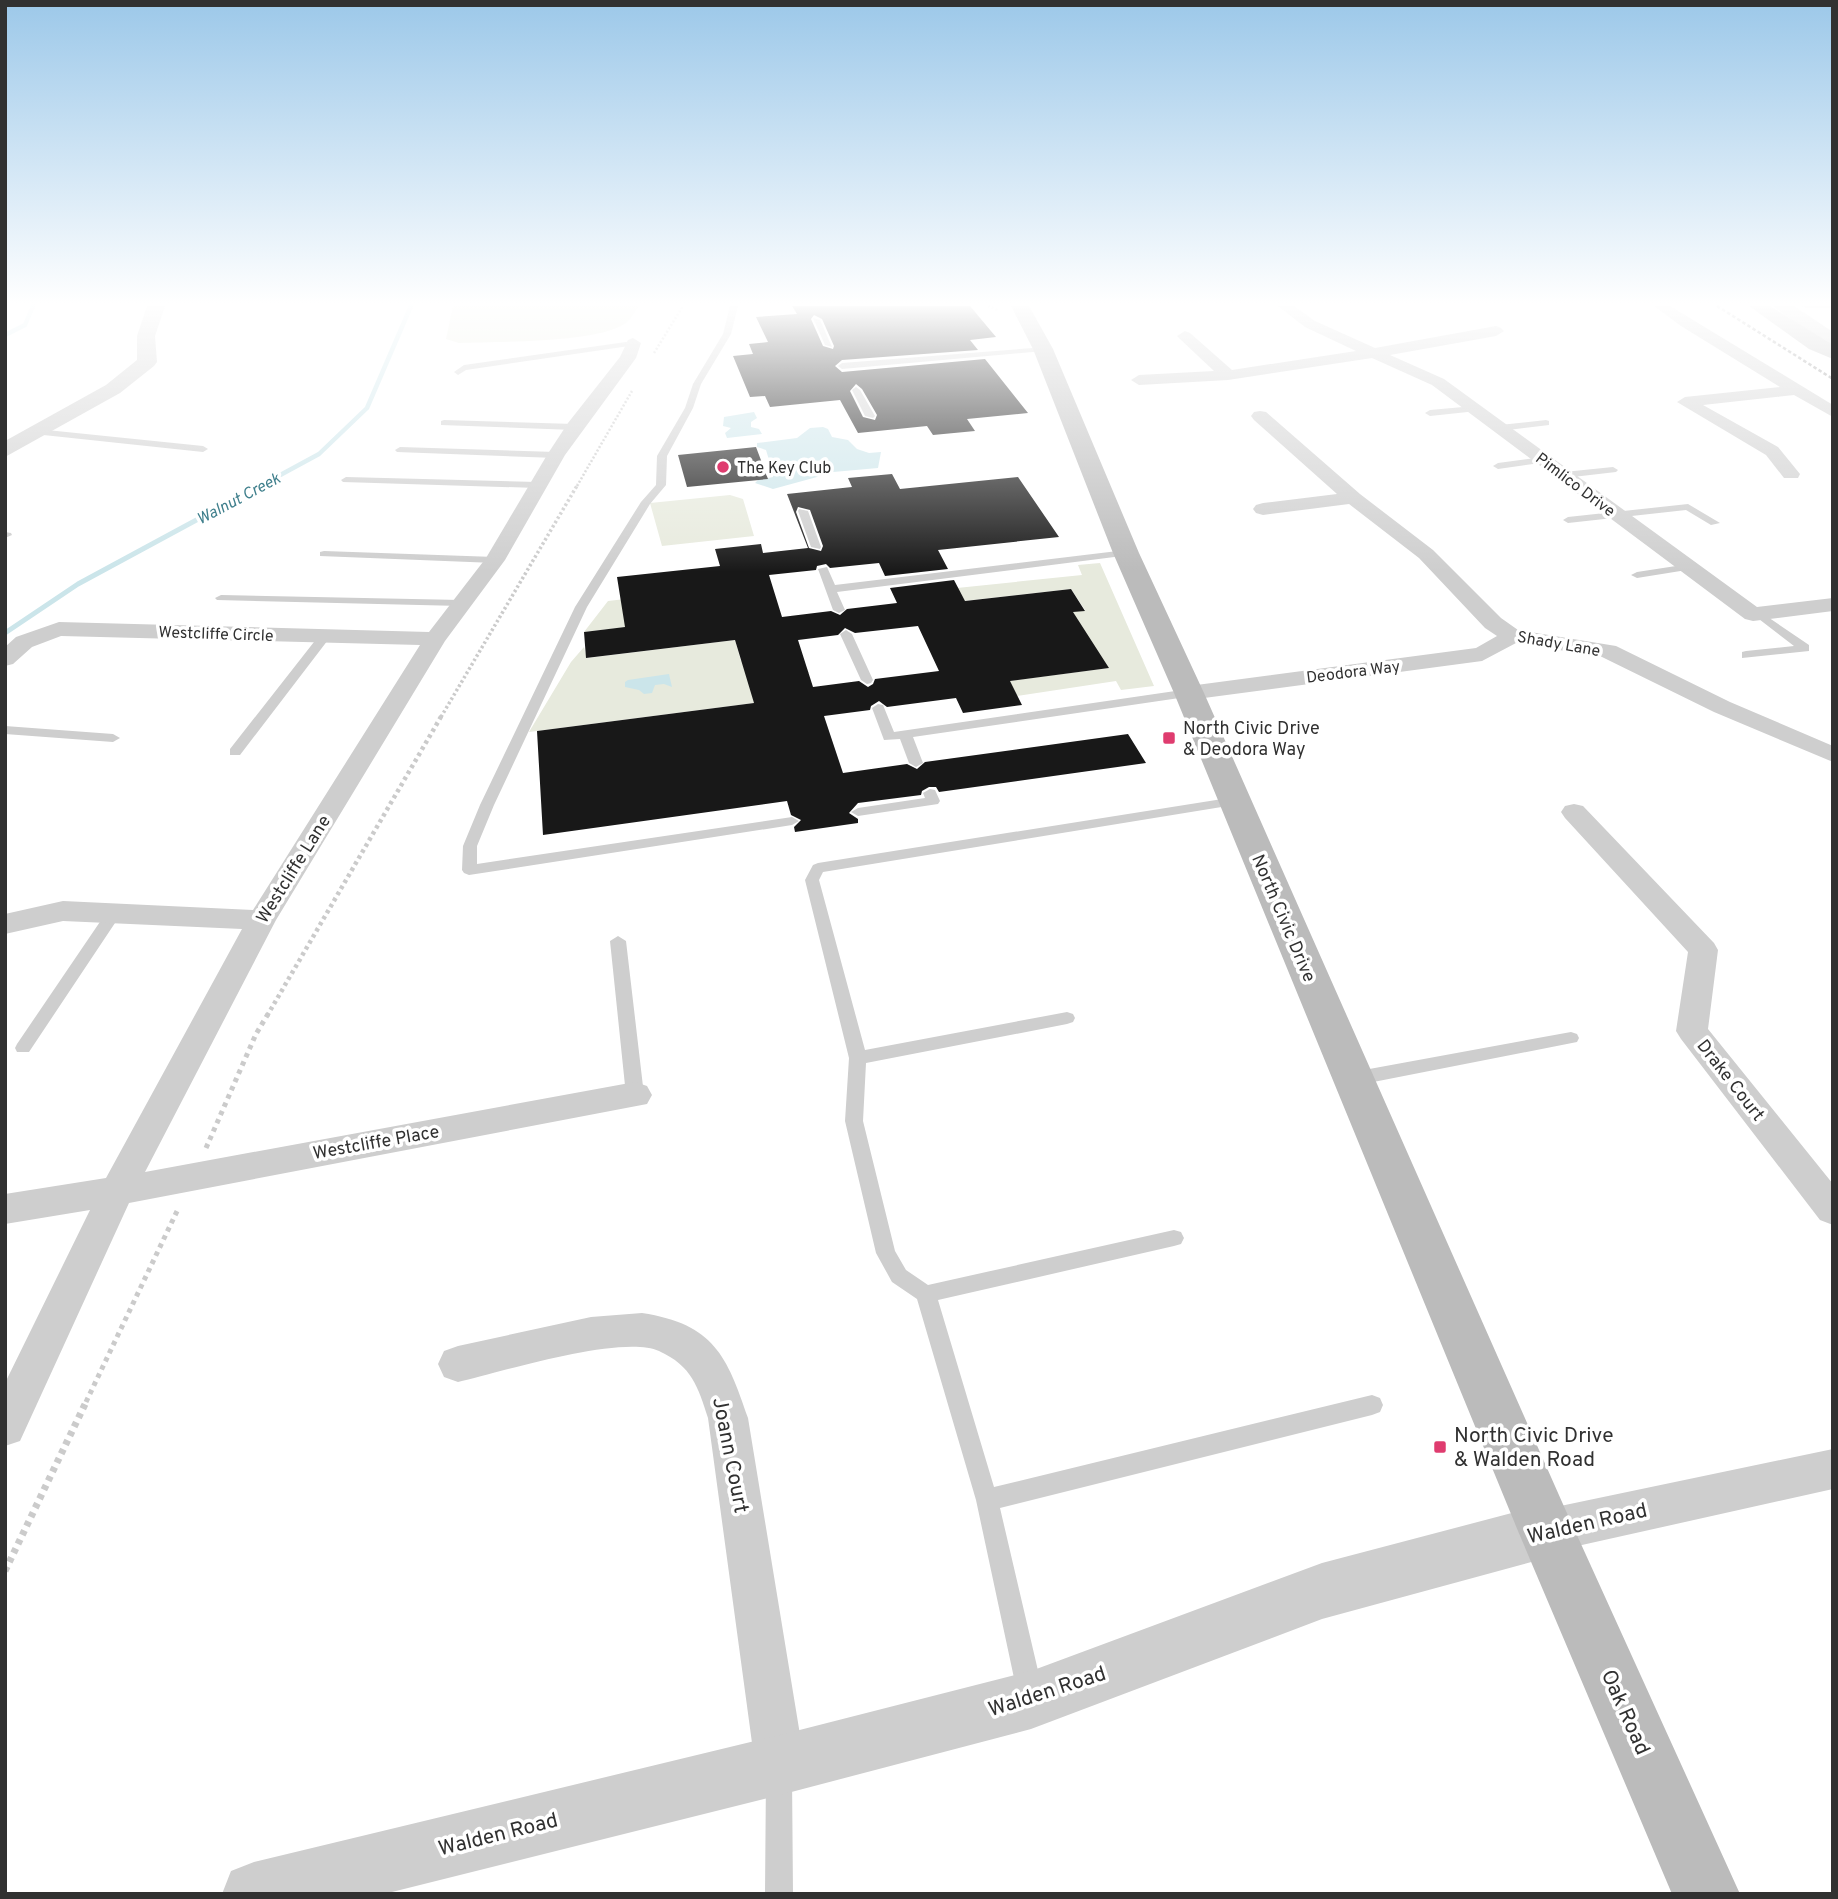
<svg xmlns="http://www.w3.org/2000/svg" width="1838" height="1899" font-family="Overpass,sans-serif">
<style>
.green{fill:#e7eadd}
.water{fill:#cbe5ea}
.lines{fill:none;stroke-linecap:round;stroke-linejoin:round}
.stream-far1{stroke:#cbe5ea;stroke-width:4.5}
.stream{stroke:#cbe5ea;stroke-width:5}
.building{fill:#181818;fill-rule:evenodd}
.path-far4{stroke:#cbcbcb;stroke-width:2.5;stroke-dasharray:2 2;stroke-linecap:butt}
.path-far3{stroke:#cbcbcb;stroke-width:3.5;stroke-dasharray:2.5 2.5;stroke-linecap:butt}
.path-far2{stroke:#cbcbcb;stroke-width:4.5;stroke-dasharray:3.5 3.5;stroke-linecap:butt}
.path-far1{stroke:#cbcbcb;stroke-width:5;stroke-dasharray:4.5 4.5;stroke-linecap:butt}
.path{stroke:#cbcbcb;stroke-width:7;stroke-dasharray:5 5;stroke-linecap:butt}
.service{fill:#cecece;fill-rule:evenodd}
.minor{fill:#cecece;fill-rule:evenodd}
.tertiary{fill:#cecece;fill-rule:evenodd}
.secondary{fill:#bbb;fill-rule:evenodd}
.rail{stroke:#868686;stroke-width:2.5;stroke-dasharray:3.5 2.5;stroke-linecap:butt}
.poi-dot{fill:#df3c6f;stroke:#fff;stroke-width:2.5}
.labels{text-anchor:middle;stroke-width:7;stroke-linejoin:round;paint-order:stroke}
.far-poi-label{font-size:16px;fill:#313131;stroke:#fff;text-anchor:start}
.far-street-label{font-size:16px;fill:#313131;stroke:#fff}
.far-water-label{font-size:16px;font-style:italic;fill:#3f7f8c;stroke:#fff}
.poi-label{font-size:18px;fill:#313131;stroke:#fff;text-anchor:start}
.street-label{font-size:18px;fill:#313131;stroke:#fff}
.near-poi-label{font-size:21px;fill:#313131;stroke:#fff;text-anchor:start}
.near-street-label{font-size:21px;fill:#313131;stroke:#fff}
</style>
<rect width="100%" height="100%" fill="#fff"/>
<path class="green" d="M453,306H639C635,311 631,319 626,323C595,344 498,341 459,343L446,339Z
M730,495L743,499L754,536L662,546L650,503Z
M1100,563L1154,686L1121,690L1116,681L1017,696L1009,681L1109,668L973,624L1085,610L1071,589L964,601L957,588L1082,575L1078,565Z
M694,591L703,618L584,632L608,601Z
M735,640L741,661L800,654L809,673L749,681L754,703L529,732L571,662L584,647L587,658Z"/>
<path class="water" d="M754,412L757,418L751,422V427L759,429L762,434L727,438L725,433L731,428L723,426L724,417Z
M823,427L828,429L832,437L848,440L857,449L869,453L881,452L878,468L822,473L817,477L773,489L755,483L758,480L773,477V473L766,450L757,447V443L797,438L810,428Z
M669,674L672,687L664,684L655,685L652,693L644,694L639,690L625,687V682L628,680Z"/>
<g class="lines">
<path class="stream-far1" d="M5,335L25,325L33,306
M260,486L319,454L367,408L411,306"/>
<path class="stream" d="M5,633L78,584L263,484"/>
</g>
<path class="building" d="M792,306H970L996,337L970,340L978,350L842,360L835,366L842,372L985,359L1028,413L967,419L975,431L933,435L927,426L858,433L840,400L770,407L765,396L750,397L733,356L753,354L749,344L768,342L756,317L797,314ZM814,315L822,319L834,346L833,349L823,346L811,319ZM856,384L862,389L877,415L875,420L863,417L850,391Z
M756,447L768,479L687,487L678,455Z
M892,474L900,489L1018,477L1059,537L938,550L948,569L885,576L879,563L830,568L826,564L817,566L816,570L769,575L782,617L831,611L840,615L847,609L897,603L890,588L954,580L965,601L1071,589L1085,611L1073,612L1109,668L1010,681L1022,705L963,713L956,698L887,707L879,701L871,706L870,710L824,716L843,773L907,764L917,769L925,762L1128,734L1146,763L939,792L936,787H929L922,791L921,795L858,803L849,813L858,819V823L795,832L794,827L801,820L791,815L787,801L543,835L537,731L754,703L735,640L586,658L584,632L625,627L617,577L720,566L715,549L761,544L763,553L808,548L787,494L852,487L848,478ZM798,507L810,510L823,546L821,551L809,548L796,512ZM918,626L939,671L875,679L873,684L868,687L859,681L813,687L798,640L838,635L845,628L855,633Z"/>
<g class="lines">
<path class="path-far4" d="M988,306L998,310
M654,353L683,306
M577,486L632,391"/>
<path class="path-far3" d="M441,717L578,484"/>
<path class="path-far2" d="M267,1016L442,715"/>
<path class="path-far1" d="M206,1148L256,1034L268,1014
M86,1402L179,1207"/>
<path class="path" d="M5,1571L87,1400"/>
<path class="service" d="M730,306H738L731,334L701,384L693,408L667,456L666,485L650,504L587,607L494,805L477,846V864L792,817L799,821L792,825L469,875L464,873L462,870L463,846L480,805L575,607L641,502L656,485L657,456L685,408L693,384L723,334Z
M1802,306H1833V308H1806Z
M813,318L820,320L832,347L825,345Z
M633,341L636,345L466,370L458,375L454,372L464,365Z
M1046,347V351H1043L842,369L838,366L842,363Z
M856,387L860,390L875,416L873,418L865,416L852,390Z
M1474,406L1478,409L1477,411L1430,416L1425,413L1430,410Z
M444,420L574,424L579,427L574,430L441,425V421Z
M1546,420L1549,421V425L1500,431L1495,428L1500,425Z
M37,429L203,446L208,449L203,452L34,434V430Z
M400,447L556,452L561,455L556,458L397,452L395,450Z
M1544,457L1549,460L1547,462L1498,469L1493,466L1498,463Z
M1613,467L1618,470L1616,472L1564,478L1559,475L1564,472Z
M346,477L537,482L542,485L537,488L343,482L341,480Z
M1688,504L1720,523L1711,525L1686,510L1568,523L1563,520L1568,517Z
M799,509L808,511L821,547L820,549L811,547L798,511Z
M5,532L11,533L12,535L5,538Z
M1126,550L1131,553L1130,555L837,592L845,610L839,613L833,610L818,569L827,567L835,585Z
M324,551L495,557L500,560L495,563L320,556V552Z
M1689,564L1694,567L1693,569L1637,578L1631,575L1637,572Z
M221,595L461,600L467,603L461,606L217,600L215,598Z
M1759,611L1809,645V651L1742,658V652L1746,651L1794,646L1755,616V612Z
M846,630L852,634L873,680L871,683L867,684L861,680L840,634Z
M325,632L331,636L240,755H230V749L321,633Z
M1189,689L1193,690V696L913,737L923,763L916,767L909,763L900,739L884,740L872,708L878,704L883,705L894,732Z
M5,726L113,734L120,738L113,742L5,734Z
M930,789L935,790L940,801L938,804L858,816L851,812L858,808L925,798L923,793Z
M1235,797L1242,801L1240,804L823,872L819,880L865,1050L1067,1012L1073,1014L1075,1018L1073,1022L1067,1024L866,1063L863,1121L895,1251L906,1270L928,1285L1174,1230L1181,1232L1184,1238L1181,1244L1174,1246L938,1300L994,1487L1372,1395L1380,1398L1383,1405L1380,1412L1372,1415L1000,1508L1043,1692L1039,1701L1030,1705L1021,1701L1017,1692L976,1500L917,1299L892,1282L876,1253L845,1121L849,1058L805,880L813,865L818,863Z
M113,909L121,914L29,1052H17L15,1048L17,1044L108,910Z
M618,936L626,941L644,1095L641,1100H629L626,1095L610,941Z
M1571,1032L1577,1034L1579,1038L1577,1042L1353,1086L1347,1084L1344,1079L1347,1074L1353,1072Z
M779,1762L788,1766L792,1775L793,1894H765L766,1775L770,1766Z"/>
<path class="minor" d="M1278,306H1294L1315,321L1375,348L1496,326L1501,328L1504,331L1496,336L1390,355L1444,379L1757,607L1833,598V611L1753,621L1745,619L1432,385L1372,358L1228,380L1139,385L1131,380L1139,375L1214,371L1180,339L1177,336L1185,331L1190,333L1232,370L1356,351L1305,327Z
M1654,306H1670L1833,405V417L1794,395L1703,405L1778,447L1800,474L1798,478H1784L1766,455L1677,402L1685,397L1780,387L1681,326Z
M633,338L641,343L636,358L565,455L505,560L445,641L276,920L145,1172L635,1082L647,1086L652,1095L647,1104L129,1203L20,1441L5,1446V1383L90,1210L5,1224V1194L106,1178L242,929L63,921L5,934V914L63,901L253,910L420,645L61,636L32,647L13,664L5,666V647L16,637L59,622L429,632L486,558L547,455L568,423L620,357L628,340Z
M1260,411L1266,412L1360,494L1433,550L1501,618L1518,630L1616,646L1730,702L1833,746V762L1714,712L1602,657L1516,643L1482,661L1189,700L1181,698L1177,693L1181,688L1189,686L1476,648L1497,636L1485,628L1419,558L1349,504L1263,515L1256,513L1253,509L1256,505L1263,503L1337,494L1254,420L1251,416L1254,412Z
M1574,804L1583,806L1714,943L1718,950L1708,1029L1833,1184V1225L1820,1220L1681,1039L1676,1031L1688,952L1565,818L1561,812L1565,806Z
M642,1313C714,1324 727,1356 748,1418L805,1765L797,1782L780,1790L763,1782L755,1765L708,1418C698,1387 692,1366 659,1351C622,1334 501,1372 458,1382L444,1377L438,1364L444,1351L458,1346L591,1317Z
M1833,1449V1489L1546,1553L1531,1546L1524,1531L1531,1516L1546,1509Z"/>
<path class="tertiary" d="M147,306H165L155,336L157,362L154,366L120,393L5,457V441L106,385L137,360V336Z
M1773,306H1794L1833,332V347L1826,345Z
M1546,1504L1565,1512L1573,1531L1565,1550L1546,1558L1322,1619L1031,1729L780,1795L384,1894H222L231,1871L254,1862L780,1735L1031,1671L1322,1563Z"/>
<path class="secondary" d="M1011,306H1029L1053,349L1139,553L1204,693L1566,1511L1740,1894H1672L1518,1531L1174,693L1113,553L1033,349Z
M1749,306H1770L1833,345V359L1809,349Z"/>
<path class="rail" d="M1717,306L1833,379"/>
</g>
<linearGradient id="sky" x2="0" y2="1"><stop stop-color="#9cc8e9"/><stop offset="0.53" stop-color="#fff"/><stop offset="1" stop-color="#fff" stop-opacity="0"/></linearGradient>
<rect width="1838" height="572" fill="url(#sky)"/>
<g class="poi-dot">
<circle cx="723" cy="467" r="7"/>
<rect x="1162" y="731" width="14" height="14" rx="3.5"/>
<rect x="1433" y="1440" width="14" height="14" rx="3.5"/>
</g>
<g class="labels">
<g class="far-poi-label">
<text x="737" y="473">The Key Club</text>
</g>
<g class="far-street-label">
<text transform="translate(1576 484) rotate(37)" y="6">Pimlico Drive</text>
<text transform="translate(216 633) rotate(2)" y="6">Westcliffe Circle</text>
<text transform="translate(1559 643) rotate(10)" y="6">Shady Lane</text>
<text transform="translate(1353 671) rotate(-7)" y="6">Deodora Way</text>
</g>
<g class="far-water-label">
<text transform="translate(238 498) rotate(-28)" y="6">Walnut Creek</text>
</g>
<g class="poi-label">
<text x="1183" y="734">North Civic Drive<tspan x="1183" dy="21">&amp; Deodora Way</tspan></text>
</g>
<g class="street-label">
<text transform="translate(293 869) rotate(-58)" y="6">Westcliffe Lane</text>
<text transform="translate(1284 918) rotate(67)" y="6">North Civic Drive</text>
<text transform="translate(1731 1080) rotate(52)" y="6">Drake Court</text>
<text transform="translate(376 1142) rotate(-10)" y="6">Westcliffe Place</text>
</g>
<g class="near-poi-label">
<text x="1454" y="1442">North Civic Drive<tspan x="1454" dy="24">&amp; Walden Road</tspan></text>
</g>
<g class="near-street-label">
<text transform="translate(731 1455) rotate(79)" y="7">Joann Court</text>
<text transform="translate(1587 1523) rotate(-13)" y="7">Walden Road</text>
<text transform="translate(1047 1691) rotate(-18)" y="7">Walden Road</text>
<text transform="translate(1626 1712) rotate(66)" y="7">Oak Road</text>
<text transform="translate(498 1834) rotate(-14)" y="7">Walden Road</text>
</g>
</g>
<rect width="1838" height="1899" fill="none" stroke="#313131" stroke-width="14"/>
</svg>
